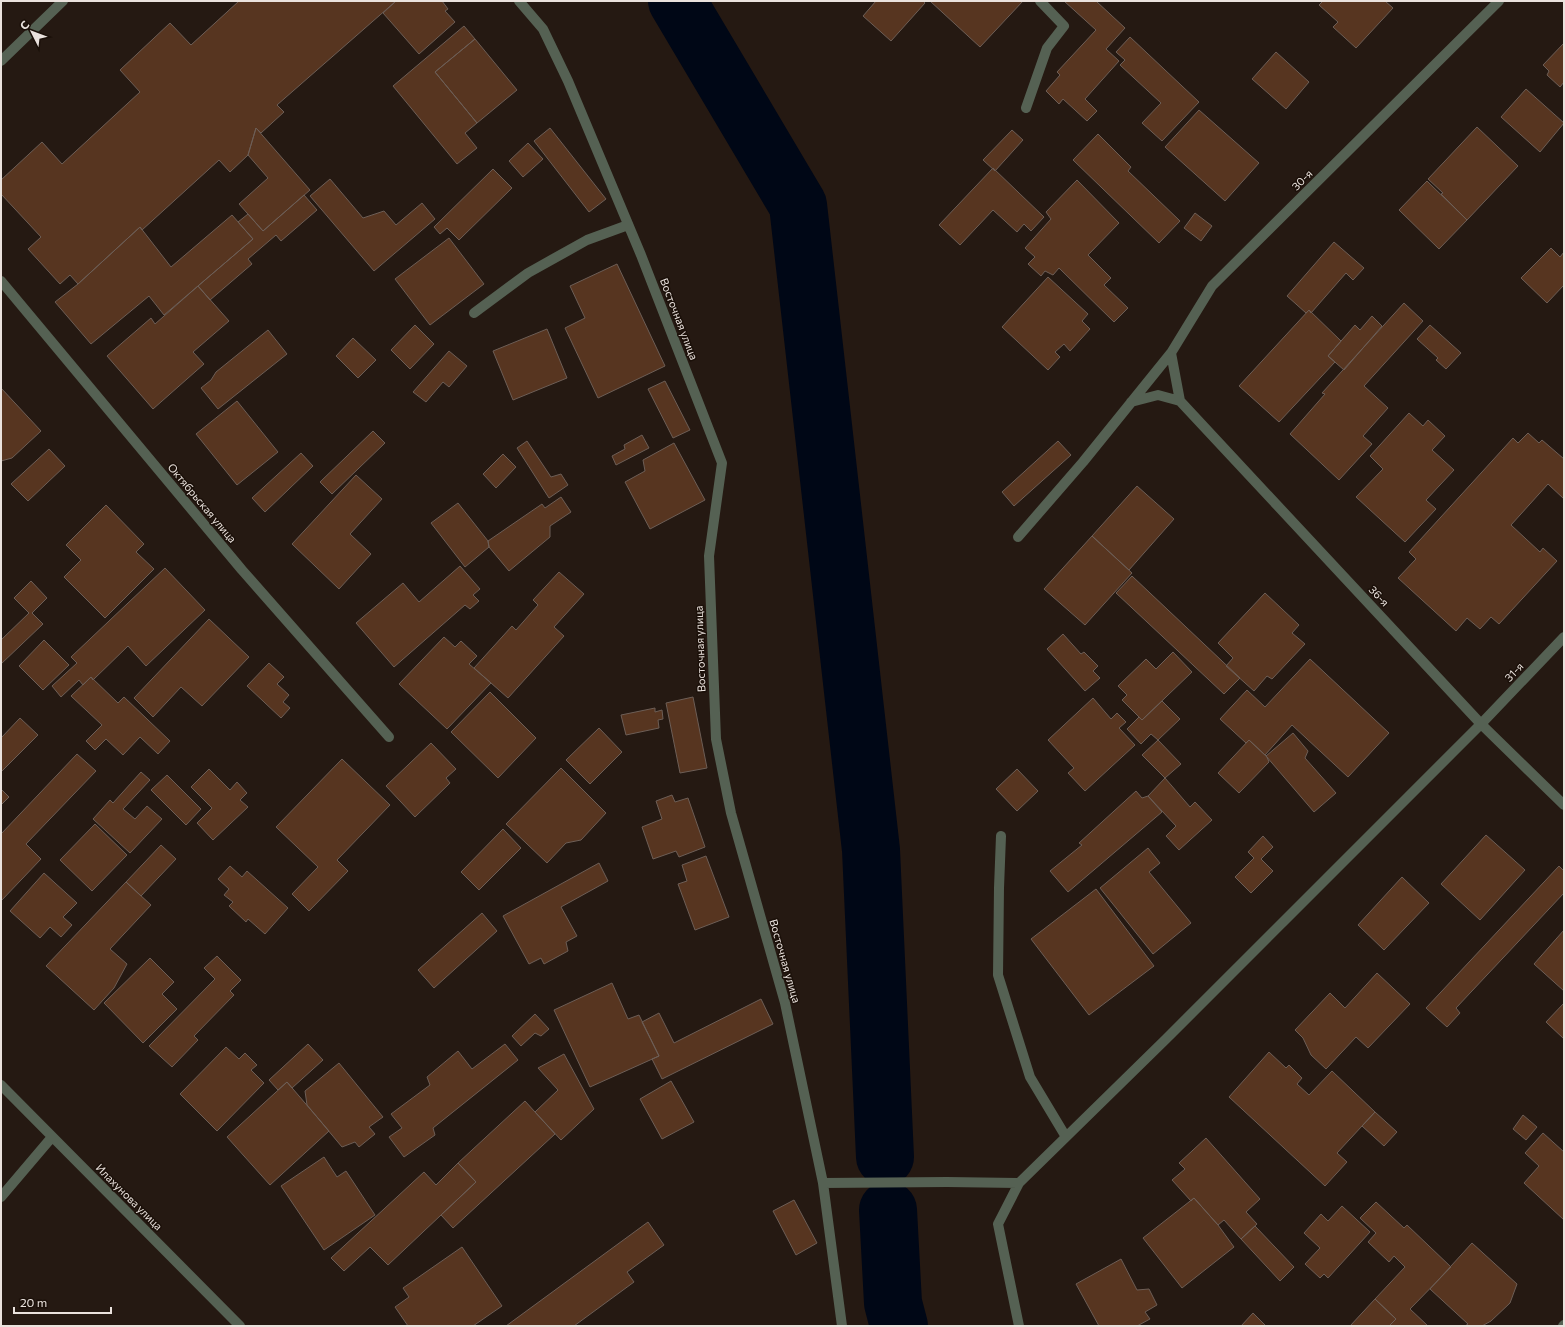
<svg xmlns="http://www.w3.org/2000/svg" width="1565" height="1327" font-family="Commissioner,sans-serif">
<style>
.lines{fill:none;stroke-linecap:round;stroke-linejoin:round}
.river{stroke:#000716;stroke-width:58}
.building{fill:#573520;stroke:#6d5e56}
.minor{stroke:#556153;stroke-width:10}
.labels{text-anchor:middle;stroke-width:3;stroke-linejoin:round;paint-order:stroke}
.street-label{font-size:11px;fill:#eae2dd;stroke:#1b1009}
</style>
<rect width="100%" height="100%" fill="#251912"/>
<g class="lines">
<path class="river" d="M677,1L798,205L871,850L885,1157
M888,1210L893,1303L899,1326"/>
</g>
<path class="building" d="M239,1H396L277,105L284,112L261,133L256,128L248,155L230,172L219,160L142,230L140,227L78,284L70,275L60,284L28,249L41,237L1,194V180L42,142L62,164L140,92L120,70L170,23L191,45Z
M396,1H442L448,9L445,11L455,22L419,54L383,13Z
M876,1H923L925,3L891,41L863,16Z
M930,1H1023L980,47Z
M1064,1H1096L1125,28L1106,49L1119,61L1085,99L1097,111L1087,121L1063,99L1059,104L1046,91L1060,75L1057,72L1096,30Z
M1323,1H1385L1393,8L1356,48L1333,27L1338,22L1319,5Z
M464,26L475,39L435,72L477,123L465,133L477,148L457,164L393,86Z
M1130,37L1199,102L1162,141L1142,123L1161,103L1120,65L1125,60L1116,52Z
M475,39L517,90L477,123L435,72Z
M1564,43V82L1560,87L1547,75L1549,71L1543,65Z
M1276,52L1309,82L1286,109L1252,79Z
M1526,89L1564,123L1540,152L1501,117Z
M1199,110L1259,163L1225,201L1165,147Z
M1477,127L1518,166L1467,220L1441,194L1443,193L1428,179Z
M256,128L310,190L263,231L239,204L268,178L248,155Z
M550,128L606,199L589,212L534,141Z
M1012,130L1023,140L995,171L983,160Z
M1098,134L1131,167L1128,171L1180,221L1159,243L1073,160Z
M528,143L543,159L523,177L509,161Z
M993,168L1044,217L1031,231L1024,224L1017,232L993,210L960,245L939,225Z
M493,169L512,188L459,240L447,228L440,234L434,227Z
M330,179L363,218L384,211L396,225L422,203L435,219L374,271L310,196Z
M1077,180L1119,223L1088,255L1111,278L1104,285L1128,308L1114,322L1059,268L1053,275L1045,271L1041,276L1028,264L1035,257L1025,248L1051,219L1046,212Z
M1427,181L1467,220L1439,249L1399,210Z
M304,195L317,210L281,241L276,235L248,259L252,264L210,300L198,286L253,239L238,222L248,214L263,231Z
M1195,213L1212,226L1201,241L1184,228Z
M232,215L253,239L164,315L149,296L91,344L55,302L78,284L140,227L171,267Z
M449,238L484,284L430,325L395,279Z
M1334,242L1364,268L1353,280L1346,273L1311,313L1309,310L1306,313L1287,296Z
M1551,248L1560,257L1564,252V285L1547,303L1521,278Z
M617,264L665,366L598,398L565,328L585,318L570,286Z
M1048,277L1088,314L1082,321L1090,329L1070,351L1064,344L1055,352L1060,357L1048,370L1002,327Z
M198,286L229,321L193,352L204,364L153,409L107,356L151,318L155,324Z
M1404,303L1423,321L1364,386L1388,408L1363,436L1372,444L1339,480L1290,434L1325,394L1322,393Z
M1309,310L1341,341L1328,356L1335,362L1279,422L1239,386Z
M1372,316L1382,326L1344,370L1328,356L1355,325L1360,330Z
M415,325L434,344L410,369L391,350Z
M1430,325L1461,353L1446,369L1436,360L1438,358L1417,339Z
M547,329L567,378L513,400L493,351Z
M268,330L287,354L218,409L201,388L211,380L216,372Z
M353,338L376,360L358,378L336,356Z
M449,351L467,366L449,387L443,382L426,402L413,392Z
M665,381L690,430L673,438L648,389Z
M1,388L41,431L12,458L1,461Z
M237,401L278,452L237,485L196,434Z
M1409,413L1423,426L1428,420L1445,436L1432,450L1454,470L1426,500L1436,509L1405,542L1356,497L1383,469L1370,456Z
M373,431L385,443L332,494L320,482Z
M1528,433L1539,443L1542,440L1564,459V499L1548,484L1511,525L1540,552L1543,548L1557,561L1499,624L1491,617L1480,629L1467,618L1456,631L1398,578L1416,559L1409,552L1513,438L1518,443Z
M642,435L649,448L616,465L612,456L625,449L624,445Z
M527,441L551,477L561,474L568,485L549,498L517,448Z
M1058,441L1071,455L1014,506L1002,492Z
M674,443L705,500L650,529L625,482L645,471L643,460Z
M49,449L65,466L28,501L11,484Z
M301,453L313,466L265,512L252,498Z
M503,454L516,467L496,488L483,474Z
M356,475L382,499L350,534L371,554L339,589L292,544Z
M1137,486L1174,519L1129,570L1092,536Z
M561,497L571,512L550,526V537L509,571L489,547L488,541L542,504L545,508Z
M458,503L488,541L489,547L465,567L431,523Z
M106,505L144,544L136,552L154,569L105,618L64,577L81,560L66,545Z
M1092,536L1132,573L1085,625L1044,589Z
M460,566L480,589L473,595L479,601L470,609L465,605L394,667L356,623L403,583L419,602Z
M165,568L205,610L146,666L128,646L93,680L91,677L83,685L79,680L61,697L52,686L77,663L71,657Z
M559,572L584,594L554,627L564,636L508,698L474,668L512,626L516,630L538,605L533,600Z
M1132,576L1240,678L1224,694L1116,593Z
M31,581L47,598L32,613L43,624L1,664V640L29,613L14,598Z
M1265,593L1299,625L1292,633L1305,644L1272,679L1267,676L1254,691L1226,666L1233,658L1218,643Z
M209,619L249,657L202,706L181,687L153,717L134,698Z
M1063,634L1081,654L1084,652L1098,666L1093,671L1100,678L1085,691L1047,649Z
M444,637L455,647L461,641L477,656L469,664L491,683L447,729L399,684Z
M44,640L69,665L43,690L19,666Z
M1173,652L1192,672L1142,720L1122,700L1127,695L1118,686L1146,659L1156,669Z
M1310,659L1389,733L1348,777L1292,725L1265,755L1249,740L1246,743L1220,719L1247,690L1265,707Z
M269,663L284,677L277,684L289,695L283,702L290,708L281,718L247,686Z
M91,677L118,703L124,697L170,741L158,754L140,737L123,755L106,739L95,750L86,741L102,725L71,696Z
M490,692L536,738L498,778L451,732Z
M693,697L707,768L680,773L666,703Z
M1093,698L1111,719L1117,713L1126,722L1119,728L1135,745L1085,791L1068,773L1074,768L1048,740Z
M1162,701L1180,719L1158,740L1151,734L1141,744L1127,729L1139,717L1142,720Z
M655,708V712L662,710L663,719L658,720L659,728L626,735L621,715Z
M20,718L38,735L1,772V738Z
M599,728L622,752L590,784L566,760Z
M1293,733L1308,751L1305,758L1336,793L1314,812L1266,756Z
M1158,740L1181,764L1165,778L1142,755Z
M1249,740L1267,757L1269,762L1239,793L1218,773Z
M431,743L456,769L446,778L450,783L415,817L386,786Z
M77,754L96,771L26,844L41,859L1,901V834Z
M342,759L390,805L337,860L348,871L309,911L292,894L318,867L276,827Z
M561,768L606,813L581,840L566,843L547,863L506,824Z
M209,769L230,790L237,782L247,793L240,800L248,807L213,840L197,823L212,808L191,787Z
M1017,769L1038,791L1017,811L996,789Z
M141,772L150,780L123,809L135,819L147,806L162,819L130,853L93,819L110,800L113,803Z
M167,775L201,809L186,825L151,790Z
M1165,778L1190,807L1195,802L1212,820L1179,850L1166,836L1176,826L1148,796Z
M1,789L9,797L1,805Z
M1136,791L1142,798L1148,796L1162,812L1068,892L1050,871L1082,845L1079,843Z
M672,795L675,802L688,798L705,847L679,857L676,851L653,859L642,827L662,819L656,801Z
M95,824L127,855L92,891L60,860Z
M503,829L521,848L479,890L461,872Z
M1486,835L1525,870L1480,920L1441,884Z
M1263,836L1273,847L1261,859L1273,871L1251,893L1235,877L1254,858L1248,852Z
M161,845L176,859L141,896L126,882Z
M1148,848L1160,863L1149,872L1191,923L1153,954L1100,888Z
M706,856L729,917L695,930L678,884L687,881L682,865Z
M599,863L608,881L561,907L577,936L566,942L568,951L544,964L541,958L529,964L503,916Z
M230,866L242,877L247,871L288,908L265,934L248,919L246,922L229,906L233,902L224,895L229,889L218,879Z
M1559,866L1564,871V893L1456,1008L1460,1013L1447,1027L1426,1008Z
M44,873L77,903L63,917L72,925L61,937L50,927L40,938L10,911Z
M1402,877L1429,903L1384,950L1358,925Z
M126,882L151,905L110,949L127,964L114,988L94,1010L46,966Z
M1096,889L1154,966L1089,1015L1031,939Z
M482,913L497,931L434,988L418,970Z
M1564,930V991L1534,964Z
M217,956L241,980L230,991L234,995L194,1036L198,1040L172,1067L149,1046L215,979L204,968Z
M150,958L174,982L162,994L177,1009L143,1043L104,1003Z
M1377,973L1410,1004L1368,1048L1356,1037L1326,1069L1311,1055L1303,1038L1295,1030L1330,993L1345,1008Z
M612,983L628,1019L639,1015L659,1056L590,1087L554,1010Z
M761,999L773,1024L662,1079L652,1059L659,1056L642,1022L659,1013L674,1043Z
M1564,1003V1039L1546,1022Z
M535,1014L549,1029L541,1036L535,1033L521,1046L512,1036Z
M308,1044L323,1060L292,1088L287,1082L278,1090L269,1080Z
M505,1044L518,1060L433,1128L435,1135L404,1157L389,1137L402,1128L391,1114L430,1085L427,1077L458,1051L472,1069Z
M226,1047L239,1059L245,1053L257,1065L251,1070L264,1083L217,1131L180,1094Z
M1269,1052L1286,1068L1289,1065L1302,1078L1297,1084L1309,1095L1332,1071L1375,1112L1337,1153L1347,1162L1325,1186L1229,1097Z
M564,1054L594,1109L561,1140L535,1112L558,1090L538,1068Z
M339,1063L383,1117L369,1127L375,1134L359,1147L355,1142L342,1147L307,1105L305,1091Z
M671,1081L694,1122L662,1139L640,1099Z
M287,1082L329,1131L270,1185L227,1137Z
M525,1101L555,1134L453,1228L441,1215L476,1182L458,1163Z
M1375,1112L1397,1132L1384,1146L1362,1126Z
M1523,1115L1537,1127L1526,1140L1513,1129Z
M1543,1133L1564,1152V1220L1524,1183L1539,1166L1525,1153Z
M1206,1138L1260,1199L1246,1212L1257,1224L1241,1239L1224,1220L1218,1225L1194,1198L1191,1201L1172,1180L1185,1169L1179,1163Z
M324,1157L337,1177L346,1171L375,1215L324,1250L281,1186Z
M458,1163L476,1182L388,1265L370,1247L344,1271L331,1258L424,1172L436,1185Z
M1194,1198L1218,1225L1234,1247L1182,1288L1143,1238Z
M794,1200L817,1243L796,1255L773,1211Z
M1376,1202L1404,1228L1407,1225L1451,1267L1410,1309L1428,1326H1389L1396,1319L1375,1299L1405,1267L1394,1256L1389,1262L1368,1242L1376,1233L1360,1218Z
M1342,1206L1370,1232L1328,1278L1324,1274L1320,1278L1305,1264L1320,1248L1304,1233L1321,1214L1328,1221Z
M648,1222L664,1245L627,1272L634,1282L574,1326H506Z
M1255,1226L1294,1267L1280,1281L1241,1239Z
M1472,1243L1517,1284L1510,1303L1491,1321L1482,1326H1465L1468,1324L1430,1289Z
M462,1247L502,1306L473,1326H408L395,1307L409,1297L403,1288Z
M1121,1259L1137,1290L1149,1289L1157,1305L1145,1312L1150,1319L1137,1326H1099L1076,1284Z
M1375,1299L1396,1319L1389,1326H1350Z
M1253,1313L1266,1326H1241Z"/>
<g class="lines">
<path class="minor" d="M519,1L543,29L568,81L641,255L722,463L709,556L716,739L731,813L785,1003L823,1183L842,1326
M1,61L63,1
M1026,108L1047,48L1064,26L1040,1
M1,281L242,570L389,737
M474,313L528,273L587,240L628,225
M1180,401L1481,724L1564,805
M1180,401L1171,353L1212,286L1499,1
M1131,402L1158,395L1180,401
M1018,537L1083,462L1171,353
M1001,836L999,888L998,975L1030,1077L1066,1137
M1,1085L240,1326
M823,1183L947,1182L1019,1183
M1,1197L52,1137
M1019,1326L998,1224L1019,1183L1166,1039L1481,724L1564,637
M1563,1326L1564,1325"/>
</g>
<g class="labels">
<g class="street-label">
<text transform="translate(1302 180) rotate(-45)" y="4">30-я</text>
<text transform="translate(679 319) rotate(69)" y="4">Восточная улица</text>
<text transform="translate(202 503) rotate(50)" y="4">Октябрьская улица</text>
<text transform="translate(1379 596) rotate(47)" y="4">36-я</text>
<text transform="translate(700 649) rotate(-92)" y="4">Восточная улица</text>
<text transform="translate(1514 672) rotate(-46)" y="4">31-я</text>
<text transform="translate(785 961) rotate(74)" y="4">Восточная улица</text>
<text transform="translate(129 1197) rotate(45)" y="4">Илахунова улица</text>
</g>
</g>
<rect width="1565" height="1327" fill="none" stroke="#eae2dd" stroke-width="4"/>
<g transform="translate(32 32) rotate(312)" stroke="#1b1009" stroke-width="3" paint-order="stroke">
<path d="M0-3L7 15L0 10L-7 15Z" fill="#eae2dd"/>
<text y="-6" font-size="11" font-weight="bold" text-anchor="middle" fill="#eae2dd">С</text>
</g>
<path d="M14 1307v6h97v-6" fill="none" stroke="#eae2dd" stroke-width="2"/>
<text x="20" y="1307" font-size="12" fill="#eae2dd" stroke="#1b1009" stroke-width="3" paint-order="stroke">20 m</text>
</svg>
